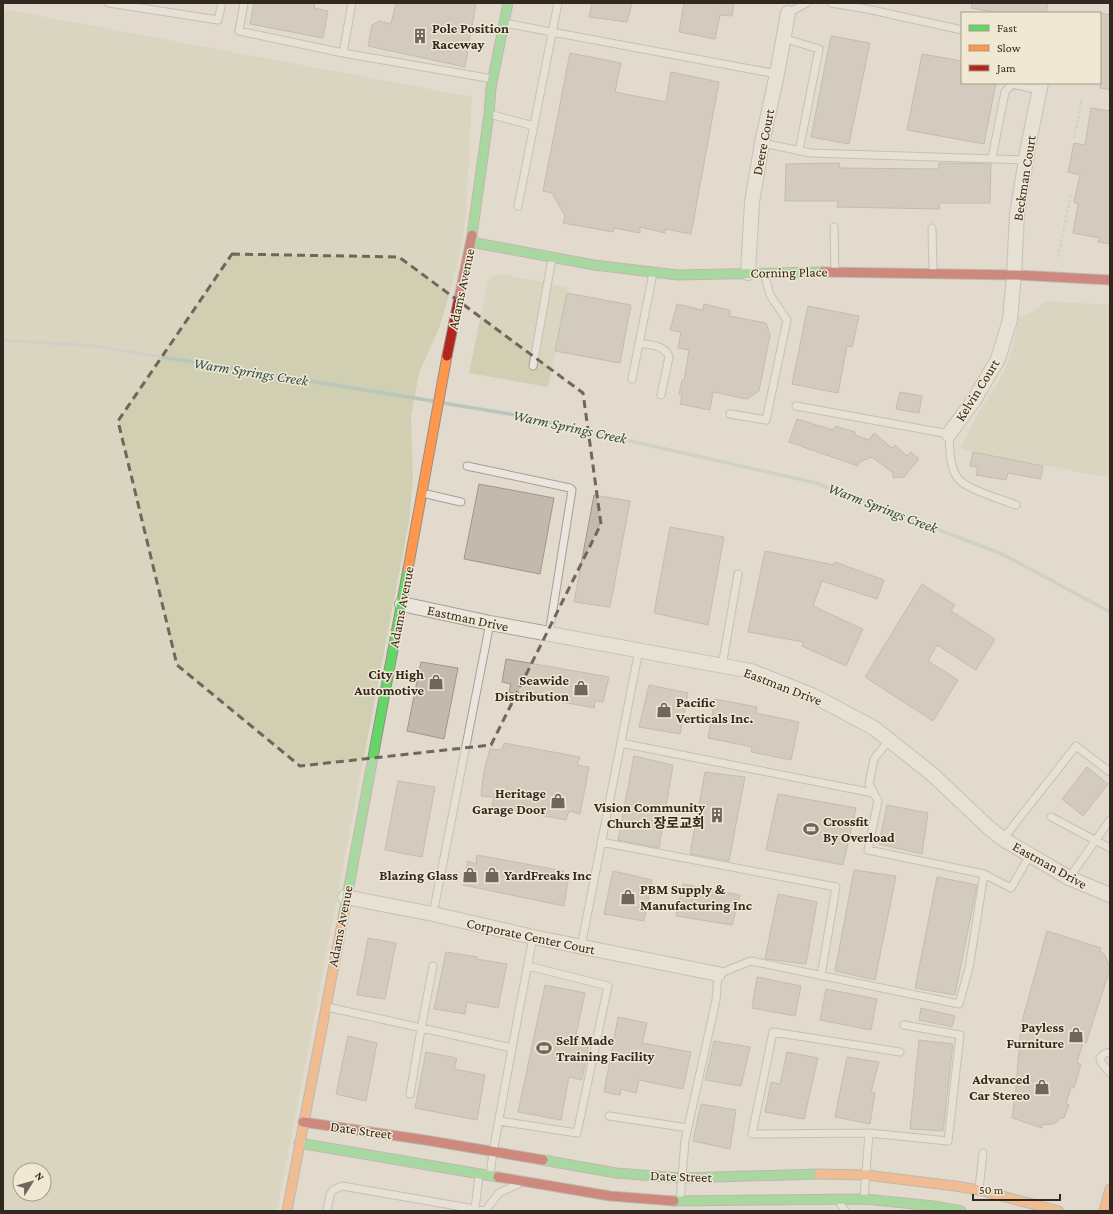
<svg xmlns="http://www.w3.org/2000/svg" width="1113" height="1214" font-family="'Crimson Pro','Noto Sans KR',serif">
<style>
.green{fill:#d0cfb1;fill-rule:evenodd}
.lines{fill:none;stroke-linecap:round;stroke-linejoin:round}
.stream{stroke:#b8c6bc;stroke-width:3.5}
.building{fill:#c4b9ae;stroke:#a0968d}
.lane-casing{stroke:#a69f96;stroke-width:9}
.street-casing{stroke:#a69f96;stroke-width:16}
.fast-casing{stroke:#968f86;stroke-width:11}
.slow-casing{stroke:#968f86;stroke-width:11}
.jam-casing{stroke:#968f86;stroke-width:11}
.path{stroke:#c2bcb5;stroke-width:2;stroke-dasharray:3 2;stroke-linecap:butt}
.lane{stroke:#eae6de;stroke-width:7}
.street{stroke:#eae6de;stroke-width:14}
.fast{stroke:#63d668;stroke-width:9}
.slow{stroke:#ff974d;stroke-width:9}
.jam{stroke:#b3261e;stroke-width:9}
.marked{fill:none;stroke:#70665c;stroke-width:3;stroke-dasharray:8 5;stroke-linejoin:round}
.labels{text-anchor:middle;stroke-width:3;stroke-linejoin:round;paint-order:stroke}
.poi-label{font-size:14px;font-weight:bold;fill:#33281f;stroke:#f1e8d3;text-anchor:end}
.street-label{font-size:14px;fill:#33281f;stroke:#f1e8d3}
.water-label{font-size:15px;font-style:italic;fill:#30514e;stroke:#f1e8d3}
</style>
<rect width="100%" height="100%" fill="#e1dacd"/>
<path class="green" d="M3,9L472,97L466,213L459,259L441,323L419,373L411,417L413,478L409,521L277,1211H3ZM20,1170H44V1194H20Z
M502,274L568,287L548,387L469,373L488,281L492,276Z
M1045,301L1110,305V478L973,452L960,448L980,410L999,381L1008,362L1015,340L1018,316C1029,316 1038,309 1045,301Z"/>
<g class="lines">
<path class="stream" d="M3,340L94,346L433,401
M443,403L516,415L816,483L1002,554L1110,612"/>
</g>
<path class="building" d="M254,3H315L314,8L328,11L323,38L250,24Z
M396,3H476L465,67L368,46L372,25L379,21L391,24Z
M592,3H632L627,22L589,17Z
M684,3H734L732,16L720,15L715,39L679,32Z
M972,3H1048L1046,13H1000L971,8Z
M1100,13L1110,15V90L1100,88Z
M831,36L870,43L849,144L811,137Z
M570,53L621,63L615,92L666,102L671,72L719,82L691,234L665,229V233L640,227V233L614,228L613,232L563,223L565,216L552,193L543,191Z
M922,54L962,61V83H996L984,144L907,130Z
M1091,108L1110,111V244L1098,242L1100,238L1073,233L1078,204L1074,202L1080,175L1068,172L1074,143L1085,145Z
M839,163L840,168L938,169L939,163L991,164L990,203H939L940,209L837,207L838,201H785L786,164Z
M567,293L631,305L620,363L555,351Z
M677,304L703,310L704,304L730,310L729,316L766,323L770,335L759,391L747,399L713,392L710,410L680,404L682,395L679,394L682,380H684L689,350L678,348L681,332L670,330Z
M808,306L859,316L852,347L847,346L838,393L792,384Z
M900,392L922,396L919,413L896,409Z
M797,419L833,430L835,426L855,432V435L869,440L874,433L892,448L895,445L907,456L911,452L919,459L904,477L893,478V473L872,457L859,462L858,466L789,442Z
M973,452L1043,466L1041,479L1008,473L1006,480L976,475L978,467L970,466Z
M479,484L554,498L540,574L464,559Z
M594,495L630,501L610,607L574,602Z
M670,527L724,537L708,625L654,613Z
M765,551L834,565L835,562L884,580L877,599L822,581L813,606L863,629L846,666L802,646L804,642L748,632Z
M922,584L955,605L951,611L995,639L976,670L937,645L928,661L958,680L933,721L865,677Z
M506,659L609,677L603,702L595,701L594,708L509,692L511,684L502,682Z
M421,662L458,668L444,739L407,731Z
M649,685L688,693L680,734L639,727Z
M715,699L757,707L756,713L799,722L791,760L751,752L752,747L708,738Z
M504,743L580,757L577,765L589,767L580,814L569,811L566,820L492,806L494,797L481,796L484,771L490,749L502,750Z
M634,756L673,765L659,848L618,840Z
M1087,767L1108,784L1083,816L1062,799Z
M705,772L745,777L729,861L690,854Z
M398,781L435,787L422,857L385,850Z
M778,794L856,808L843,865L766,850Z
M887,805L928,813L922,854L879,844Z
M477,855L564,871L562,880L568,881L564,906L463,885L468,861L476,864Z
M854,870L896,876L875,980L835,971Z
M613,871L652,880L644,921L604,914Z
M937,877L977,885L955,995L915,988Z
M683,884L740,895L732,925L676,916Z
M778,894L817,902L806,964L765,959Z
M1047,931L1101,948L1100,951L1105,955L1110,969L1086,1043L1083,1042L1077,1063L1081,1064L1074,1088L1071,1087L1066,1104L1069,1105L1064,1118H1061L1054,1124L1042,1125V1128L1012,1118L1016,1088L1021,1025Z
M368,938L396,943L385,999L357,995Z
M446,952L477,957L476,959L507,964L498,1008L467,1002L465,1014L434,1009Z
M757,977L801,986L795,1016L752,1008Z
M545,985L585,993L576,1035L590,1038L582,1080L569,1077L561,1120L518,1112Z
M826,989L877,999L871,1030L820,1020Z
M921,1008L955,1016L952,1027L919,1020Z
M618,1017L647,1023L642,1043L691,1052L683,1089L639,1080L636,1093L621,1089L620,1095L604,1092Z
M348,1036L377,1043L366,1101L336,1094Z
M919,1040L953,1044L943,1131L910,1129Z
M714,1041L750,1047L741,1086L705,1080Z
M426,1052L457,1058L454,1069L485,1075L477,1120L415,1108Z
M787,1052L818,1058L804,1119L765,1112L771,1082L780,1084Z
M847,1057L879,1062L871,1092L875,1093L870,1124L835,1117Z
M701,1104L736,1110L730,1149L693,1141Z"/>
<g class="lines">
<defs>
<path id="lane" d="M109,3L218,20L222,3
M244,3L239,31L343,53L352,3
M831,3L867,9L962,30
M788,13L807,3
M504,23L777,74
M783,38L819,49L799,151
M343,53L493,79
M489,114L534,126
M762,143L811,153L1026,160
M992,158L1005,92L1012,84L1039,90
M518,206L558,3
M834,227L835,272
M932,228L933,272
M639,343C650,345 665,345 669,357L661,395
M533,366L552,258
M632,379L653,273
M796,406L949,434C950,447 949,465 957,477C964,489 1001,499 1016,505
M730,414L766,420L787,320L770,295L764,273
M467,466L570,488L572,490L549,634
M422,493L461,502
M722,666L738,574
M889,740L874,759L869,784L878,801L868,850L984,874
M621,743L873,793
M1051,817L1110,848
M1003,839L1076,746L1110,772
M601,842L836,887L821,976
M1069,878L1110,820
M433,914L490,623
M581,947L639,650
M327,1007L512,1048L493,1152L490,1175
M512,1048L533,937
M900,1052L773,1032L752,1134L869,1133L948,1141L960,1035L904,1025
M1100,1058L1101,1062L1110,1073
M1100,1058L1104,1054L1110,1052
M410,1094L421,1029L433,966
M609,1116L688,1128
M499,1121L577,1133L608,986L528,966
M979,1189L983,1153
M864,1199L869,1133
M680,1201L685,1141L716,1000L718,974L751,961L959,1004L969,968L984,874L1011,888L1030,855
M839,1201L845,1211
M475,1209L479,1175
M327,1211L330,1195L333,1190L342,1186L486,1211
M485,1211L499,1193L518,1184"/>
<path id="street" d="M748,273L752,202L762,143L777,74L788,13
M949,434L974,400L998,359L1010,320L1014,275L1017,214L1028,147L1041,83
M402,604L490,623L751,671L814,696L874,728L932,774L988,827L1003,839L1069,878L1110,895
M345,897L433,914L533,937L718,974"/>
<path id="fast" d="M472,235L489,114L491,88L508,3
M471,242L594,265L677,275L823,272
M344,913L408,569
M299,1143L498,1177
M543,1160L616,1173L682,1178L819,1174
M674,1201L864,1199L934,1206L961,1211"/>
<path id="slow" d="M408,569L447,356
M819,1174L866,1175L955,1186L979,1190L1059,1211
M287,1211L344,913
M1104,1211L1110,1189"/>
<path id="jam" d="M823,272L1014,275L1110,280
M447,356L472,235
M303,1122L425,1140L543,1160
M498,1177L610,1196L674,1201"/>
</defs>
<use href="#lane" class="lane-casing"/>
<use href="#street" class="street-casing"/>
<use href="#fast" class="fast-casing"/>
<use href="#slow" class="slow-casing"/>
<use href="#jam" class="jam-casing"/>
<path class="path" d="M1074,138L1082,98
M1058,257L1071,194"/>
<use href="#lane" class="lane"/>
<use href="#street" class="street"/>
<use href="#fast" class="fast"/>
<use href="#slow" class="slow"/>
<use href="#jam" class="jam"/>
</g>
<path d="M0 0H1113V1214H0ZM232,254L399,257L583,393L601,524L491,745L300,766L177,665L118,421Z" fill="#e1dacd" fill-opacity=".55" fill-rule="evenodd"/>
<path class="marked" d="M232,254L399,257L583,393L601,524L491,745L300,766L177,665L118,421Z"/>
<defs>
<symbol id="building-bare" viewBox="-9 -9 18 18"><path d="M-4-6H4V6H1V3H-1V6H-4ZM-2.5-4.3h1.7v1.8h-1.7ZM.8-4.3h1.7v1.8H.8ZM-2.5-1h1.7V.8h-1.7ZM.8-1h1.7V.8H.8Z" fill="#70665c" stroke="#f1e8d3" stroke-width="2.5" paint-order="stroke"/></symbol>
<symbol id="shop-bare" viewBox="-9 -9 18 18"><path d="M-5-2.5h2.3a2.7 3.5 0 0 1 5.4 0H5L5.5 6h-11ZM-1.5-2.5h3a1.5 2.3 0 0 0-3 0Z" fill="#70665c" stroke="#f1e8d3" stroke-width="2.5" paint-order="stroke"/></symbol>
<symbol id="stadium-bare" viewBox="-9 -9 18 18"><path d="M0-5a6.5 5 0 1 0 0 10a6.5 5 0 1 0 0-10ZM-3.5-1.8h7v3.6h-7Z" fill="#70665c" stroke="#f1e8d3" stroke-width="2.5" paint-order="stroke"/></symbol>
</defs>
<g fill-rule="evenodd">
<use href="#building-bare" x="409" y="25" width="22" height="22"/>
<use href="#shop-bare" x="425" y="671" width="22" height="22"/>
<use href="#shop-bare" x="570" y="677" width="22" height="22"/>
<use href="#shop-bare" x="653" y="699" width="22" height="22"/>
<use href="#shop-bare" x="547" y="790" width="22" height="22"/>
<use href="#building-bare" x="706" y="804" width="22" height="22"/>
<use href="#stadium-bare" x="800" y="818" width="22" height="22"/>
<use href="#shop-bare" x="459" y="864" width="22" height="22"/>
<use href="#shop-bare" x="481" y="864" width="22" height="22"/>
<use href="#shop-bare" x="617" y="886" width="22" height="22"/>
<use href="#shop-bare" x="1065" y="1024" width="22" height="22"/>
<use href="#stadium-bare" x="533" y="1037" width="22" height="22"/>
<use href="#shop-bare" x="1031" y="1076" width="22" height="22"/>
</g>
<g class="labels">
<g class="poi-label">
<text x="432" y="33" text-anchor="start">Pole Position<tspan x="432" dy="16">Raceway</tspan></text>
<text x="424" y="679">City High<tspan x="424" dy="16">Automotive</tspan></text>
<text x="569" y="685">Seawide<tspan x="569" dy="16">Distribution</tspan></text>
<text x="676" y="707" text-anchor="start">Pacific<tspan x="676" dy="16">Verticals Inc.</tspan></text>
<text x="546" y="798">Heritage<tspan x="546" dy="16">Garage Door</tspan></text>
<text x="705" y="812">Vision Community<tspan x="705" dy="16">Church 장로교회</tspan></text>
<text x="823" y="826" text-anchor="start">Crossfit<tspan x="823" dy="16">By Overload</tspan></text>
<text x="458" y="880">Blazing Glass</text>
<text x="504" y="880" text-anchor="start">YardFreaks Inc</text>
<text x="640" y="894" text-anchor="start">PBM Supply &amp;<tspan x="640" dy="16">Manufacturing Inc</tspan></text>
<text x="1064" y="1032">Payless<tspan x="1064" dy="16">Furniture</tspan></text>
<text x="556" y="1045" text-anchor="start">Self Made<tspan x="556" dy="16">Training Facility</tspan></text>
<text x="1030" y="1084">Advanced<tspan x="1030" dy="16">Car Stereo</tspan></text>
</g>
<g class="street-label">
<text transform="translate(763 142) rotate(-79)" y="5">Deere Court</text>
<text transform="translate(1024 178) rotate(-81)" y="5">Beckman Court</text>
<text transform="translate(789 272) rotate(-1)" y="5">Corning Place</text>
<text transform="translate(461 289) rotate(-78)" y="5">Adams Avenue</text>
<text transform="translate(977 390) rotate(-58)" y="5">Kelvin Court</text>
<text transform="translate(401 607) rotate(-79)" y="5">Adams Avenue</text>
<text transform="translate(468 618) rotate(12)" y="5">Eastman Drive</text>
<text transform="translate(783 686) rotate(21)" y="5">Eastman Drive</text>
<text transform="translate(1050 865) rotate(29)" y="5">Eastman Drive</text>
<text transform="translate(340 926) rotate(-79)" y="5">Adams Avenue</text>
<text transform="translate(531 936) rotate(12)" y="5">Corporate Center Court</text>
<text transform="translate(361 1130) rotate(8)" y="5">Date Street</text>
<text transform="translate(681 1176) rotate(2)" y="5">Date Street</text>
</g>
<g class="water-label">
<text transform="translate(251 372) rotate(9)" y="5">Warm Springs Creek</text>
<text transform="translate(570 427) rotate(12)" y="5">Warm Springs Creek</text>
<text transform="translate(883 508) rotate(21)" y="5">Warm Springs Creek</text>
</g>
</g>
<rect width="1113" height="1214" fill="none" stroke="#33281f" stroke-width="8"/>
<rect x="961" y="12" width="140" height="72" fill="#f1e8d3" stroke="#a59b8b"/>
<rect x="969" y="25" width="20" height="6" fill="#63d668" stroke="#a59b8b"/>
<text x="997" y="32" font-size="12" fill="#33281f">Fast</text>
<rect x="969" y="45" width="20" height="6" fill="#ff974d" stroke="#a59b8b"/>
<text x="997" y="52" font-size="12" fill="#33281f">Slow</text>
<rect x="969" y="65" width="20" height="6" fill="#b3261e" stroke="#a59b8b"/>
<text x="997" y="72" font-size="12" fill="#33281f">Jam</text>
<g transform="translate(32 1182) rotate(53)"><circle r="19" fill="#f1e8d3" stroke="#a59b8b"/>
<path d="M0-3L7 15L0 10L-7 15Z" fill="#70665c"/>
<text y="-6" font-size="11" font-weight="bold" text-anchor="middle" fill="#33281f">N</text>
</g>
<path d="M973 1194v6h87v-6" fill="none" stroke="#33281f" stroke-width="2"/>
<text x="979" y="1194" font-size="12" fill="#33281f" stroke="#f1e8d3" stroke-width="3" paint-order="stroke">50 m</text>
</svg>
